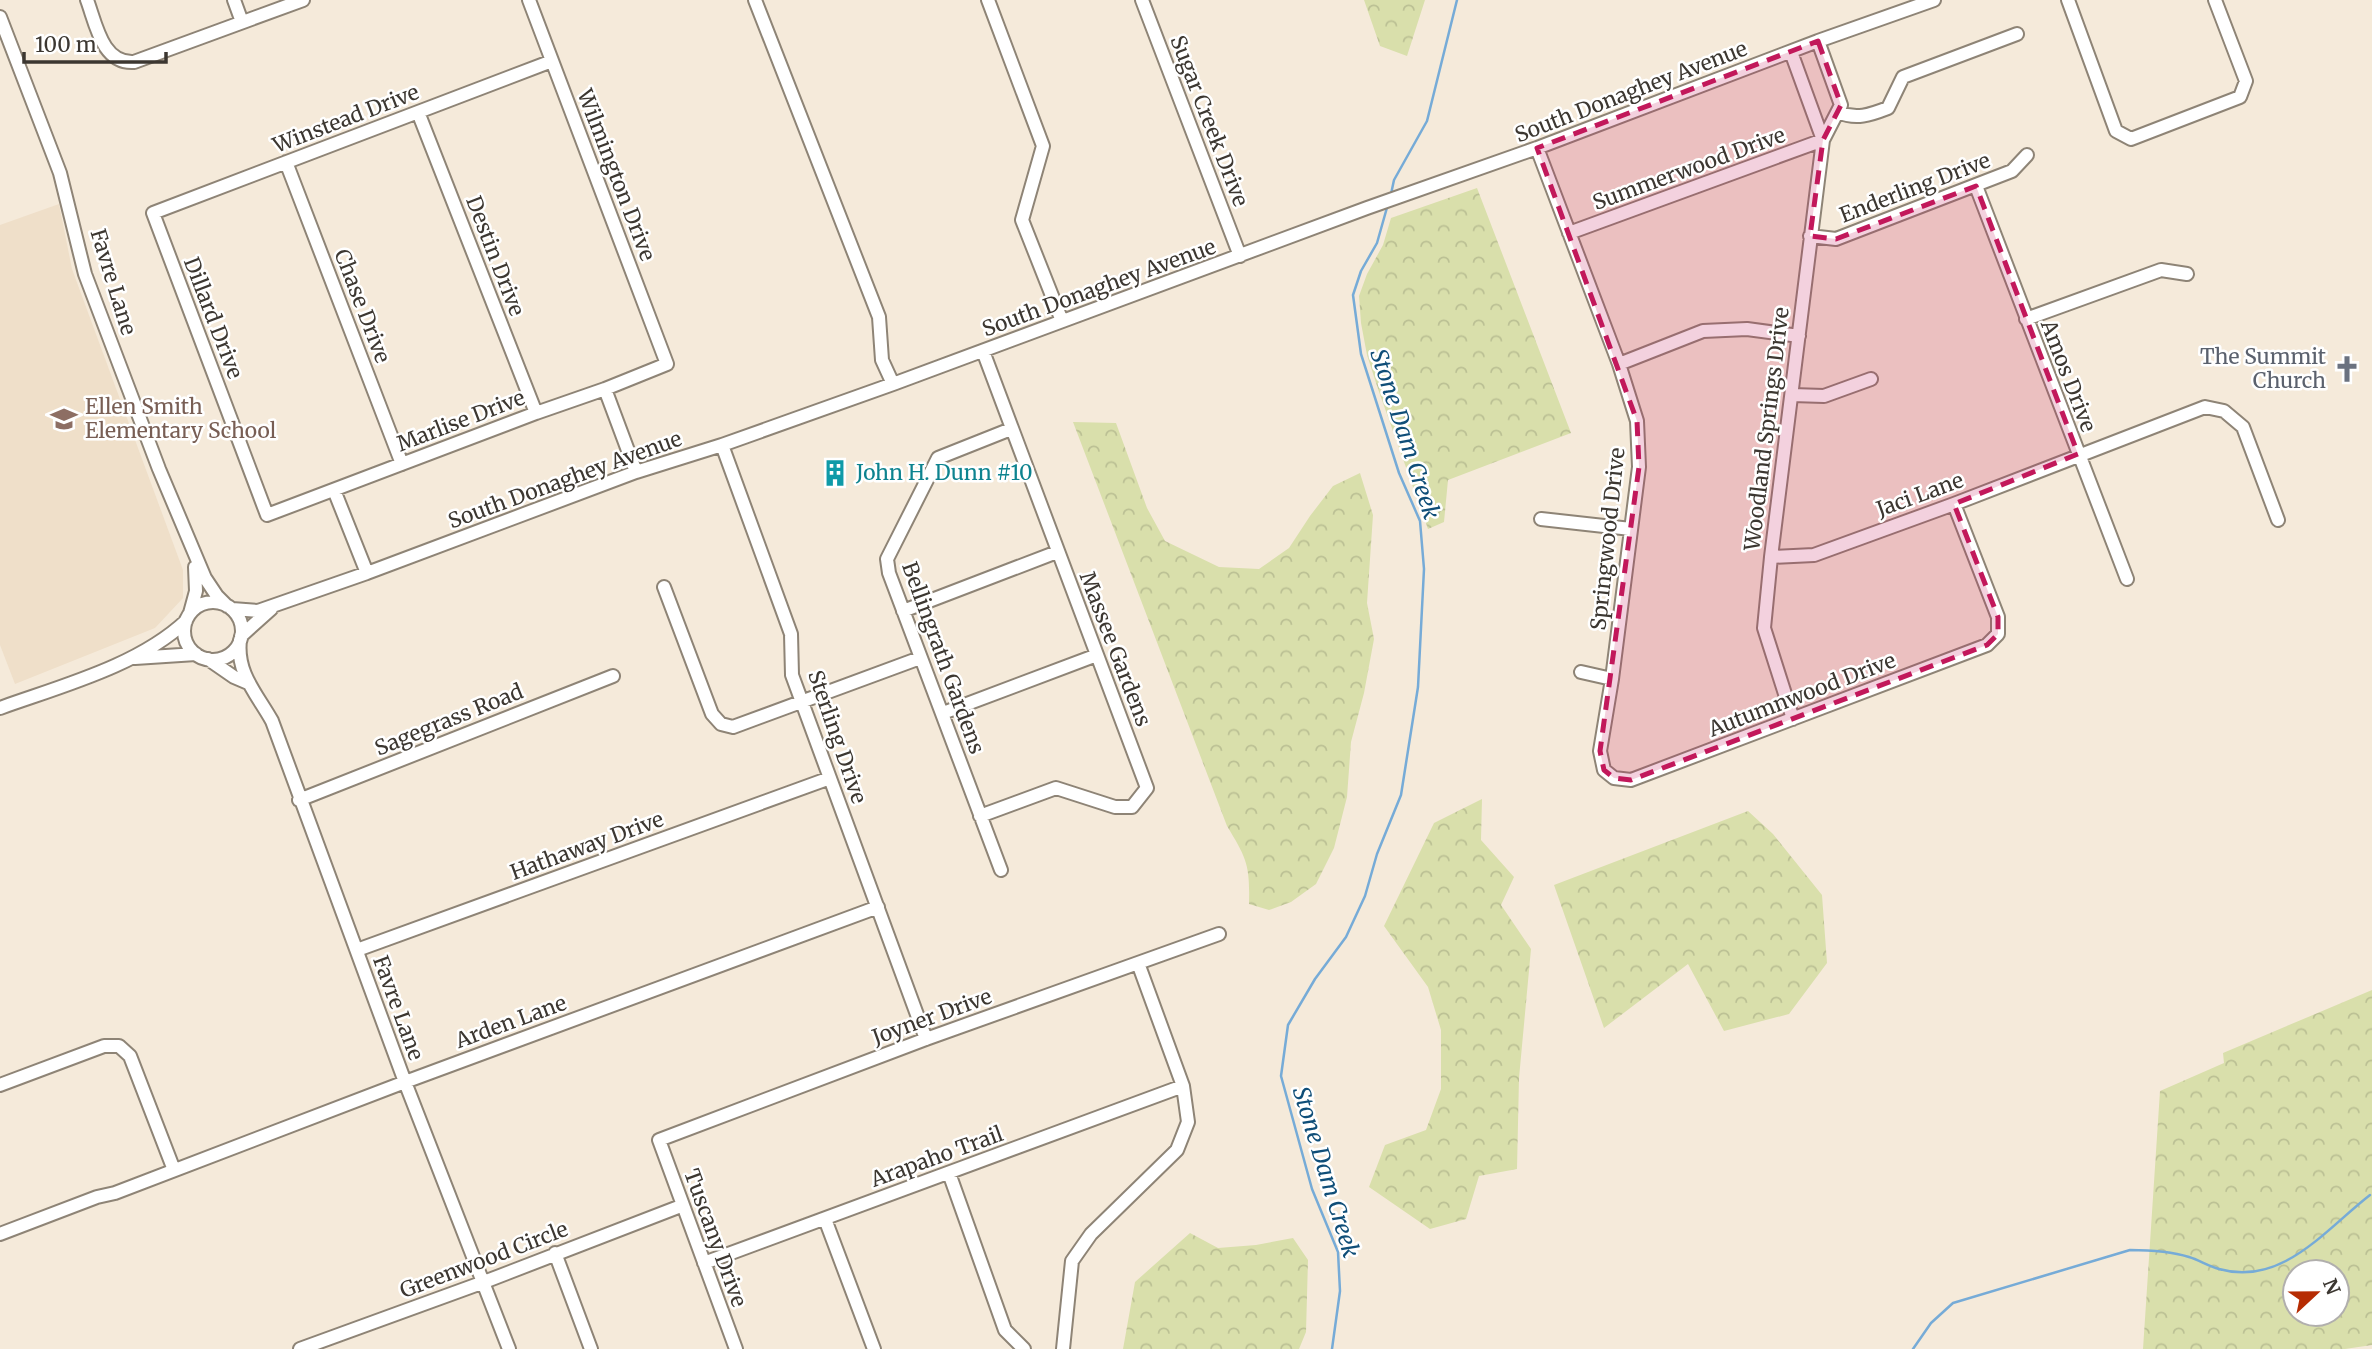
<svg xmlns="http://www.w3.org/2000/svg" width="2372" height="1349" font-family="Merriweather,serif">
<style>
.built{fill:#efdfc9}
.forest{fill:url(#forest-crowns);fill-rule:evenodd}
.lines{fill:none;stroke-linecap:round;stroke-linejoin:round}
.stream{stroke:#76abd7;stroke-width:2.5}
.minor-casing{stroke:#8e8476;stroke-width:16}
.minor{stroke:#fff;stroke-width:12}
.marked{fill:#c2185b;fill-opacity:0.2;stroke:#c2185b;stroke-width:5;stroke-dasharray:14 9;stroke-linejoin:round}
.labels{text-anchor:middle;stroke-width:5;stroke-linejoin:round;paint-order:stroke}
.street-label{font-size:21px;fill:#3c3731;stroke:#fff}
.worship-label{font-size:21px;fill:#5b616d;stroke:#fff;text-anchor:end}
.education-label{font-size:21px;fill:#785e54;stroke:#fff;text-anchor:start}
.culture-label{font-size:21px;fill:#0d838f;stroke:#fff;text-anchor:start}
.water-label{font-size:23px;font-style:italic;fill:#0f4e78;stroke:#fff}
</style>
<defs>
<pattern id="forest-crowns" width="20" height="18" patternUnits="userSpaceOnUse" patternTransform="scale(1.75)"><rect width="20" height="18" fill="#d9dfab"/><path d="M2 6a3 3 0 1 1 6 0M12 15a3 3 0 1 1 6 0" fill="none" stroke="#bbc094"/></pattern>
</defs>
<rect width="100%" height="100%" fill="#f5eada"/>
<path class="built" d="M59,204L72,269L183,570V598L155,628L15,684L0,645V225Z"/>
<path class="forest" d="M1364,0H1425L1407,56L1380,46Z
M1477,188L1571,433L1448,480L1444,522L1428,529L1378,389L1367,355L1361,323L1359,296L1367,274L1383,245L1391,218Z
M1073,422L1116,423L1147,508L1165,541L1219,567L1259,569L1289,548L1310,516L1333,486L1360,473L1373,515L1367,603L1374,639L1364,693L1351,742L1347,797L1334,848L1316,884L1291,902L1269,910L1249,904C1250,865 1247,859 1227,826Z
M1482,799L1481,840L1514,877L1501,905L1531,949L1519,1078L1517,1169L1479,1176L1466,1219L1430,1229L1369,1187L1385,1145L1426,1130L1441,1089V1030L1428,987L1384,926L1434,823Z
M1748,811L1773,834L1822,895L1827,963L1789,1014L1724,1031L1688,964L1604,1028L1554,885Z
M2372,990V1345L2345,1349H2143L2160,1091L2224,1063L2223,1053ZM2295,1272H2337V1314H2295Z
M1190,1233L1218,1248L1256,1245L1293,1238L1308,1260L1306,1332L1299,1349H1123L1135,1282Z"/>
<g class="lines">
<path class="stream" d="M1391,194L1394,180L1427,121L1457,0
M1332,1349L1340,1291L1338,1252L1312,1189L1281,1076L1288,1025L1315,979L1346,937L1365,896L1377,854L1401,795L1418,687L1424,569L1420,521L1399,473L1361,354L1353,295L1361,271L1377,243L1388,204
M1913,1349L1931,1323L1953,1303L2130,1250C2150,1250 2170,1251 2189,1257C2199,1260 2208,1266 2219,1269C2282,1287 2326,1229 2370,1195"/>
<defs>
<path id="minor" d="M87,0C96,24 102,64 134,62L303,0
M234,0L242,22
M529,0L667,364L605,389L536,413L267,515L153,213L552,61
M755,0L879,317L882,360L893,384
M988,0L1043,146L1022,220L1062,321
M1142,0L1240,256
M2068,0L2116,131L2131,139L2240,97L2246,81L2215,0
M0,17L60,173L85,274L159,469L205,578L217,596L227,606
M1791,52L1823,140
M418,112L536,413
M1838,112C1856,120 1870,115 1888,108L1903,77L2017,34
M1537,148L1619,364L1637,421L1639,467L1612,679L1600,751L1604,770L1614,778L1631,780L1987,645L1998,634V617L1954,504
M286,162L402,464
M1976,186L2127,579
M1569,233L1823,140
M1810,236L1836,239L2012,171L2027,155
M2026,319L2161,270L2187,274
M1619,364L1703,331L1747,329L1799,336
M605,389L636,472
M1792,395L1824,396L1871,379
M722,445L791,634L792,675L926,1039
M334,490L367,573
M1541,519L1631,529
M1771,557L1814,555L1954,504L2205,407L2224,411L2243,427L2278,520
M664,587L712,714L721,724L733,727L920,658
M184 631a29 29 0 1 1 58 0a29 29 0 1 1-58 0Z
M232,609L258,611L367,573L636,472L722,445L893,384L1367,208L1537,148L1818,41L1934,0
M903,611L1057,552
M190,613L196,591L195,567
M241,636L271,609
M240,640C236,673 257,694 272,721L405,1082L509,1349
M135,658L196,654
M208,659L234,677L248,683
M1581,672L1612,679
M0,708C61,686 138,666 186,621
M943,713L1097,655
M1793,719L1764,628L1771,557L1823,140L1841,105L1818,41
M299,800L613,676
M980,816L1056,788L1115,807H1132L1147,788L983,351
M1001,870L889,573L887,559L938,458L1011,429
M357,950L830,778
M0,1085L104,1046H119L130,1056L174,1170
M949,1173L1005,1330L1024,1349
M825,1219L874,1349
M0,1234L97,1197L115,1193L405,1082L878,907
M555,1253L591,1349
M704,1263L1183,1086
M300,1349L484,1282L681,1206
M736,1349L659,1140L926,1039L1219,934
M1063,1349L1072,1261L1091,1234L1177,1150L1188,1122L1183,1086L1138,963"/>
</defs>
<use href="#minor" class="minor-casing"/>
<use href="#minor" class="minor"/>
</g>
<path class="marked" d="M1818,41L1841,105L1823,140L1810,236L1836,239L1976,186L2078,454L1954,504L1998,617V634L1987,645L1631,780L1614,778L1604,770L1600,751L1639,467L1637,421L1537,148Z"/>
<defs>
<symbol id="church-bare" viewBox="-9 -9 18 18"><path d="M-1.2-6h2.4v3.5h3.3v2.4h-3.3V6h-2.4V-.1h-3.3v-2.4h3.3Z" fill="#6b7280" stroke="#fff" stroke-width="2.5" paint-order="stroke"/></symbol>
<symbol id="school-bare" viewBox="-9 -9 18 18"><path d="M0-5L7-2L0 1L-7-2ZM-4 1L0 2.5L4 1V4Q0 6-4 4Z" fill="#8d6e63" stroke="#fff" stroke-width="2.5" paint-order="stroke"/></symbol>
<symbol id="building-bare" viewBox="-9 -9 18 18"><path d="M-4-6H4V6H1V3H-1V6H-4ZM-2.5-4.3h1.7v1.8h-1.7ZM.8-4.3h1.7v1.8H.8ZM-2.5-1h1.7V.8h-1.7ZM.8-1h1.7V.8H.8Z" fill="#0f9aa8" stroke="#fff" stroke-width="2.5" paint-order="stroke"/></symbol>
</defs>
<g fill-rule="evenodd">
<use href="#church-bare" x="2328" y="350" width="38" height="38"/>
<use href="#school-bare" x="45" y="400" width="38" height="38"/>
<use href="#building-bare" x="816" y="454" width="38" height="38"/>
</g>
<g class="labels">
<g class="street-label">
<text transform="translate(1631 92) rotate(-21)" y="7">South Donaghey Avenue</text>
<text transform="translate(346 119) rotate(-21)" y="7">Winstead Drive</text>
<text transform="translate(1209 121) rotate(69)" y="7">Sugar Creek Drive</text>
<text transform="translate(1689 169) rotate(-20)" y="7">Summerwood Drive</text>
<text transform="translate(616 175) rotate(69)" y="7">Wilmington Drive</text>
<text transform="translate(1915 188) rotate(-21)" y="7">Enderling Drive</text>
<text transform="translate(495 256) rotate(69)" y="7">Destin Drive</text>
<text transform="translate(113 282) rotate(73)" y="7">Favre Lane</text>
<text transform="translate(1099 288) rotate(-20)" y="7">South Donaghey Avenue</text>
<text transform="translate(362 306) rotate(69)" y="7">Chase Drive</text>
<text transform="translate(213 318) rotate(69)" y="7">Dillard Drive</text>
<text transform="translate(2068 376) rotate(69)" y="7">Amos Drive</text>
<text transform="translate(461 421) rotate(-21)" y="7">Marlise Drive</text>
<text transform="translate(1767 429) rotate(-83)" y="7">Woodland Springs Drive</text>
<text transform="translate(565 480) rotate(-20)" y="7">South Donaghey Avenue</text>
<text transform="translate(1920 495) rotate(-20)" y="7">Jaci Lane</text>
<text transform="translate(1608 539) rotate(-84)" y="7">Springwood Drive</text>
<text transform="translate(1115 649) rotate(69)" y="7">Massee Gardens</text>
<text transform="translate(943 658) rotate(70)" y="7">Bellingrath Gardens</text>
<text transform="translate(1802 695) rotate(-21)" y="7">Autumnwood Drive</text>
<text transform="translate(449 720) rotate(-22)" y="7">Sagegrass Road</text>
<text transform="translate(837 737) rotate(71)" y="7">Sterling Drive</text>
<text transform="translate(587 846) rotate(-20)" y="7">Hathaway Drive</text>
<text transform="translate(398 1008) rotate(70)" y="7">Favre Lane</text>
<text transform="translate(932 1017) rotate(-20)" y="7">Joyner Drive</text>
<text transform="translate(511 1022) rotate(-20)" y="7">Arden Lane</text>
<text transform="translate(937 1157) rotate(-20)" y="7">Arapaho Trail</text>
<text transform="translate(715 1238) rotate(70)" y="7">Tuscany Drive</text>
<text transform="translate(484 1260) rotate(-21)" y="7">Greenwood Circle</text>
</g>
<g class="worship-label">
<text x="2326" y="364">The Summit<tspan x="2326" dy="24">Church</tspan></text>
</g>
<g class="education-label">
<text x="85" y="414">Ellen Smith<tspan x="85" dy="24">Elementary School</tspan></text>
</g>
<g class="culture-label">
<text x="856" y="480">John H. Dunn #10</text>
</g>
<g class="water-label">
<text transform="translate(1405 434) rotate(72)" y="8">Stone Dam Creek</text>
<text transform="translate(1326 1172) rotate(73)" y="8">Stone Dam Creek</text>
</g>
</g>
<g transform="translate(2316 1293) rotate(68)"><circle r="33" fill="#ffffff" stroke="#b1afad" stroke-width="2"/>
<path d="M0-5L12 26L0 18L-12 26Z" fill="#b62c03"/>
<text y="-10" font-size="19" font-weight="bold" text-anchor="middle" fill="#3c3731">N</text>
</g>
<path d="M24 52v10h142v-10" fill="none" stroke="#3c3731" stroke-width="3.5"/>
<text x="35" y="52" font-size="21" fill="#3c3731" stroke="#ffffff" stroke-width="5" paint-order="stroke">100 m</text>
</svg>
